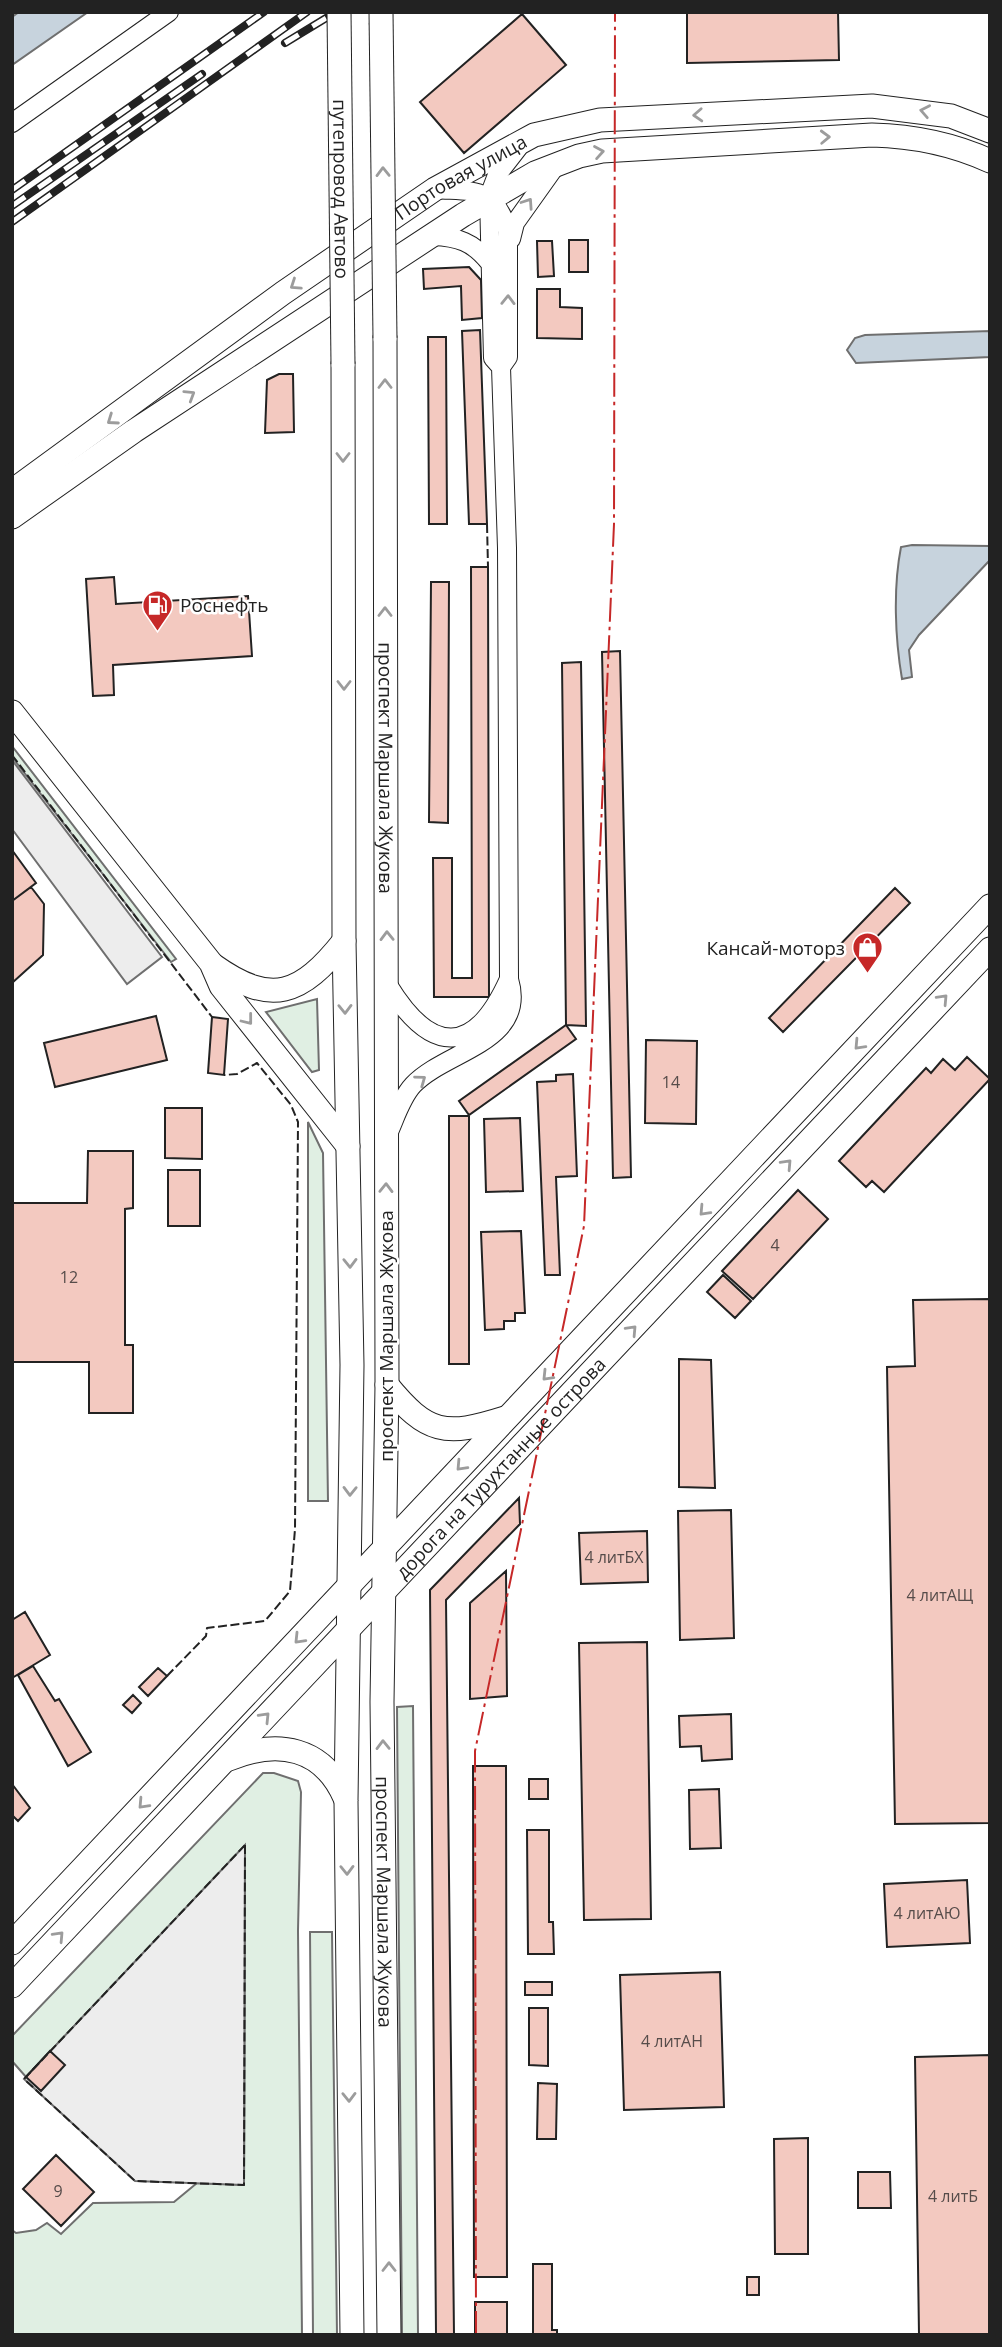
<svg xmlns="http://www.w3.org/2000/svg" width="1002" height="2347" font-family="'Open Sans',sans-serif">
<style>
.green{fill:#e0efe3;stroke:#6f6f6f;stroke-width:2}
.parking{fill:#ededed;stroke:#6f6f6f;stroke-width:2}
.water{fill:#c7d3dd;stroke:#6f6f6f;stroke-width:2}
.building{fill:#f3c9c0;stroke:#222;stroke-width:2}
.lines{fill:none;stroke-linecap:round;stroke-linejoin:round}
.street-casing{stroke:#222;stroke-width:20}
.secondary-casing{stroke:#222;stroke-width:25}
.street{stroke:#fff;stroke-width:18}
.secondary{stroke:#fff;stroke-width:23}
.rail-casing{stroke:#222;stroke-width:8}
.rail{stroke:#fff;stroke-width:5;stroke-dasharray:16;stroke-linecap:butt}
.secondary-bridge-casing{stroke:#222;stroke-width:25;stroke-linecap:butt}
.secondary-bridge{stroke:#fff;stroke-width:23}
.fence{stroke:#222;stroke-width:2;stroke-dasharray:9 3.5;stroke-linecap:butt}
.power{stroke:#c62828;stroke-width:2;stroke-dasharray:24 5 3.5 5;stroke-linecap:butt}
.oneway{stroke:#9c9c9c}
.labels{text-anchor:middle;stroke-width:5;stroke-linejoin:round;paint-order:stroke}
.number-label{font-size:16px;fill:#564c4a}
.street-label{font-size:19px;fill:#222;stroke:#fff}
.poi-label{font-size:19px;fill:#222;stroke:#fff;text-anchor:start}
</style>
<rect width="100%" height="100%" fill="#fff"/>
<path class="green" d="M12,746L176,959L171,962L12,757Z
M317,999L319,1070L312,1072L266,1012Z
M308,1122L323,1153L328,1501H308Z
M413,1706L418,2335H402L397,1707Z
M263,1773H274L298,1781L301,1792L298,1931L302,2335H12V2230L16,2233L36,2230L47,2223L61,2234L93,2203L174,2202L197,2183L244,2185L245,1846L26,2077L12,2061V2036Z
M310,1932H332L337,2335H313Z"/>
<path class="parking" d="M12,760L162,957L127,984L12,829Z
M245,1845L244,2185L135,2181L24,2079Z"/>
<path class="water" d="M19,12H88L12,65V17Z
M990,331V357L856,363L847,350L855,338L865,335Z
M912,545L990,546V560L919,635L909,650L912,677L902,679C895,638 893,588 901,547Z"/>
<path class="building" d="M687,12H838L839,60L687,63Z
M522,14L566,65L464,153L420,102Z
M569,240H588V272H569Z
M537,241H552L554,276L538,277Z
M469,267L481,280L482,318L462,320L461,286L424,289L423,269Z
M537,289H560V307L582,308V339L537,338Z
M480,330L487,524H469L462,331Z
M428,337H446L447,524H429Z
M279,374H293L294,432L265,433L267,380Z
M471,567H488L489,997H434L433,858H452V978H472Z
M114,577L116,604L248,596L252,656L113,665L114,695L93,696L86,579Z
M431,582H449L448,823L429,822Z
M620,651L631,1177L613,1178L602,652Z
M581,662L586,1026L566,1025L562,663Z
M12,850L36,883L12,901Z
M31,887L44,904L43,955L12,983V901Z
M895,888L910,903L783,1032L769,1018Z
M156,1016L167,1060L55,1087L44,1043Z
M212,1017L228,1019L224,1075L208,1073Z
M566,1025L576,1039L469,1115L459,1101Z
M646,1040L697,1041L696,1124L645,1123Z
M967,1057L990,1079L884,1192L872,1181L866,1187L839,1161L926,1068L931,1073L943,1059L955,1070Z
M573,1074L577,1176L556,1177L560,1275H545L537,1082L556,1081V1075Z
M165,1108H202V1159L165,1158Z
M449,1116H469V1364H449Z
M520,1118L523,1191L486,1192L484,1119Z
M88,1151H133V1208L125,1209V1345H133V1413H89V1362H12V1203H87Z
M168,1170H200V1226H168Z
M798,1190L828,1219L753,1299L722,1271Z
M521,1231L525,1313H515V1321H504V1329L485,1330L481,1232Z
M723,1275L751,1301L735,1318L707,1292Z
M990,1299V1823L895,1824L887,1367L915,1366L913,1300Z
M679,1359L711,1360L715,1488L679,1487Z
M519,1498L520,1524L446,1600L454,2335H436L430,1590Z
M731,1510L734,1638L680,1640L678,1511Z
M647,1531L648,1582L581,1584L579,1533Z
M506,1571L507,1696L470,1699V1603Z
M25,1612L50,1655L12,1678V1620Z
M647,1642L651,1919L584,1920L579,1643Z
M33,1666L55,1701L59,1699L91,1752L68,1766L18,1675Z
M158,1668L167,1676L148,1696L139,1687Z
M133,1695L141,1703L132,1713L123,1705Z
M731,1714L732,1759L702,1761L701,1746L680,1747L679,1716Z
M473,1766H506L507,2277H474Z
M529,1779H548V1799H529Z
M12,1784L30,1808L18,1821L12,1815Z
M719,1789L721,1848L690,1849L689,1790Z
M527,1830H549V1922H553L554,1954H528Z
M967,1880L970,1943L887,1947L884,1884Z
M720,1972L724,2107L624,2110L620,1975Z
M525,1982H552V1995H525Z
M529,2008H548V2066L529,2065Z
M50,2051L65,2065L41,2091L26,2077Z
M990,2055V2335H919L915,2057Z
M538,2083L557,2084L556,2139H537Z
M808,2138V2254H775L774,2139Z
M56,2155L94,2192L61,2226L23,2189Z
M858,2172H890L891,2208H858Z
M533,2264H552V2330H557V2335H533Z
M747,2277H759V2295H747Z
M475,2302H507V2335H475Z"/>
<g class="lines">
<defs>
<path id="street" d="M12,123L169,12
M433,236C458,237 473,242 489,262
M511,239L515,223L557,164
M501,367L493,358L489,196L497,175L518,148
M388,985C431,1055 474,1057 509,979
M388,1134C395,1119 401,1098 413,1085C446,1050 528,1043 509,979L507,548L501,367L508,357V230C493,186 475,192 435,189"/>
<g id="secondary">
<path id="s1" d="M385,338L387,1385L382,1702L389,2335"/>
<path d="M343,364L344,941L352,1365L346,1801L352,2335"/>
<path id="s2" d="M12,491L283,293L435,189L534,135L600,120L872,106L951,116L990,131"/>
<path d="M12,517L134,431L463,215L535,173L579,156L602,151L872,135C912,136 953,144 990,161"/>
<path d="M12,712L211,963L221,986L348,1146"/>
<path d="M213,965C272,1007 301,995 344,941"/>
<path d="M387,1385C427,1434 445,1437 505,1418"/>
<path d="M229,1759C278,1739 323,1747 345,1798"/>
<path d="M12,1943L990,906"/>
<path id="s3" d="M12,1986L990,949"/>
</g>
</defs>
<use href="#street" class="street-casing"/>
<use href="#secondary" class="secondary-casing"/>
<use href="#street" class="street"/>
<use href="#secondary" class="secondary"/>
<defs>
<path id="rail" d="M373,24L389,12
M285,43L336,12
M12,190L264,12
M12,206L202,74
M12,222L307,12"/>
</defs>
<use href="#rail" class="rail-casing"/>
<use href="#rail" class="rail"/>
<defs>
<g id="secondary-bridge">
<path id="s4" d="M339,12L343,364"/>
<path d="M381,12L385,338"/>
</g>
</defs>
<use href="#secondary-bridge" class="secondary-bridge-casing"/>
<use href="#secondary-bridge" class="secondary-bridge"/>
<path class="fence" d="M487,524L488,567
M12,755L212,1017
M167,1676L206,1636L207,1628L265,1621L290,1591L295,1529L298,1122L291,1105L257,1063L237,1074L224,1075
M245,1845L244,2185L135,2181L24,2079Z"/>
<path class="power" d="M476,2335L475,1751L584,1226L614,524L615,12"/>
</g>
<defs><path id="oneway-chevron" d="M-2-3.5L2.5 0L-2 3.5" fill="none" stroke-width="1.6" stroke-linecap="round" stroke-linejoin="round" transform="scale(1.75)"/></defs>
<g class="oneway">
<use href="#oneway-chevron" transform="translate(925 111) rotate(-169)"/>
<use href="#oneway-chevron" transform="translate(698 115) rotate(177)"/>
<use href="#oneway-chevron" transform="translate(825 137) rotate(-2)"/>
<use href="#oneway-chevron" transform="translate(599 152) rotate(-10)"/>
<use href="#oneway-chevron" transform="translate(383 172) rotate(-91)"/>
<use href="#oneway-chevron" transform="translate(528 203) rotate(-56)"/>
<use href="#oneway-chevron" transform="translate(295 285) rotate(146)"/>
<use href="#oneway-chevron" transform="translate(508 300) rotate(-89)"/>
<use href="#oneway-chevron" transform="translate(385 384) rotate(-90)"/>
<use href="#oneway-chevron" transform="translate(190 395) rotate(-32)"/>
<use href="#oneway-chevron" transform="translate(112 420) rotate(145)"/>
<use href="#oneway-chevron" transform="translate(343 457) rotate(90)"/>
<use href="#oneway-chevron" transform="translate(385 612) rotate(-90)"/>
<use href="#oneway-chevron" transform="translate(344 685) rotate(90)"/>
<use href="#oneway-chevron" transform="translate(387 936) rotate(-91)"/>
<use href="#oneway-chevron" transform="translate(943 999) rotate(-47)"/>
<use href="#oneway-chevron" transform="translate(345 1009) rotate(89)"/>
<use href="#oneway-chevron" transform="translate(248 1020) rotate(52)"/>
<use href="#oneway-chevron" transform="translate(859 1045) rotate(133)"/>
<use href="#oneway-chevron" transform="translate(421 1080) rotate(-36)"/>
<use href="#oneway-chevron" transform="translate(787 1164) rotate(-47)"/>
<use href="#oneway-chevron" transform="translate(386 1188) rotate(-89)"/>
<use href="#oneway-chevron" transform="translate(704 1211) rotate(133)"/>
<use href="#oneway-chevron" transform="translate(350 1263) rotate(89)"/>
<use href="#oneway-chevron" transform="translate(632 1330) rotate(-47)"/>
<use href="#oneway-chevron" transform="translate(547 1376) rotate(134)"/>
<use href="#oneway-chevron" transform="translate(461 1466) rotate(133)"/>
<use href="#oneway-chevron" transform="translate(350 1491) rotate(91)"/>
<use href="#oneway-chevron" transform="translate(299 1639) rotate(134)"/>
<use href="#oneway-chevron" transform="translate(265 1717) rotate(-46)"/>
<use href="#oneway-chevron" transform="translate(383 1745) rotate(-91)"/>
<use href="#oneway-chevron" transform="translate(143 1804) rotate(133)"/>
<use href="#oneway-chevron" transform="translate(347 1870) rotate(89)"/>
<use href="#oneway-chevron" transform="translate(59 1936) rotate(-47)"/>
<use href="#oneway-chevron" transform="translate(349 2097) rotate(89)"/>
<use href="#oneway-chevron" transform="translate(389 2267) rotate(-90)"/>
</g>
<defs>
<symbol id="fuel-pin" viewBox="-11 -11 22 30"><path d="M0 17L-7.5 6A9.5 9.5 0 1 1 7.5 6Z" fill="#c62828" stroke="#fff"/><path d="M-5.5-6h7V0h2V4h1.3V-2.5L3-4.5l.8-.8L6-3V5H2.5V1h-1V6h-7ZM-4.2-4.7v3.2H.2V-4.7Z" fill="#fff"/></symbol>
<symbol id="shop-pin" viewBox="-11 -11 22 30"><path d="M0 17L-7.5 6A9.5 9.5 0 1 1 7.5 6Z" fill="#c62828" stroke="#fff"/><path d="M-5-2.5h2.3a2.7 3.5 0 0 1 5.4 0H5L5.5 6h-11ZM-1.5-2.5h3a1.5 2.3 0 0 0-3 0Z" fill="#fff"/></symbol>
</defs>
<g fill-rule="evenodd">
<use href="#fuel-pin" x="140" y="588" width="35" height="47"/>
<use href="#shop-pin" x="850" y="930" width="35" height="47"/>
</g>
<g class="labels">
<g class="number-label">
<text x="671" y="1088">14</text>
<text x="775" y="1251">4</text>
<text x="69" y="1283">12</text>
<text x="614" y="1563">4 литБХ</text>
<text x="940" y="1601">4 литАЩ</text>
<text x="927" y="1919">4 литАЮ</text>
<text x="672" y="2047">4 литАН</text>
<text x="58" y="2197">9</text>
<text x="953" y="2202">4 литБ</text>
</g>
<g class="street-label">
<text dy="7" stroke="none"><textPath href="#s2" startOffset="548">Портовая улица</textPath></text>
<text dy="7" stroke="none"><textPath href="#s4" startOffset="177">путепровод Автово</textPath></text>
<text dy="7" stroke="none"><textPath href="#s1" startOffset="430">проспект Маршала Жукова</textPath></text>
<text transform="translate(386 1336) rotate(-90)" y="7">проспект Маршала Жукова</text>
<text dy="7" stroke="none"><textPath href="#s3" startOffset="712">дорога на Турухтанные острова</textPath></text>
<text dy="7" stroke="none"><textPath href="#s1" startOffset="1564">проспект Маршала Жукова</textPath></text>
</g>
<g class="poi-label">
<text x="180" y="612">Роснефть</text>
<text x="845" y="955" text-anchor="end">Кансай-моторз</text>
</g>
</g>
<rect width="1002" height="2347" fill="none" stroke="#222222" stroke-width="28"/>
</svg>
